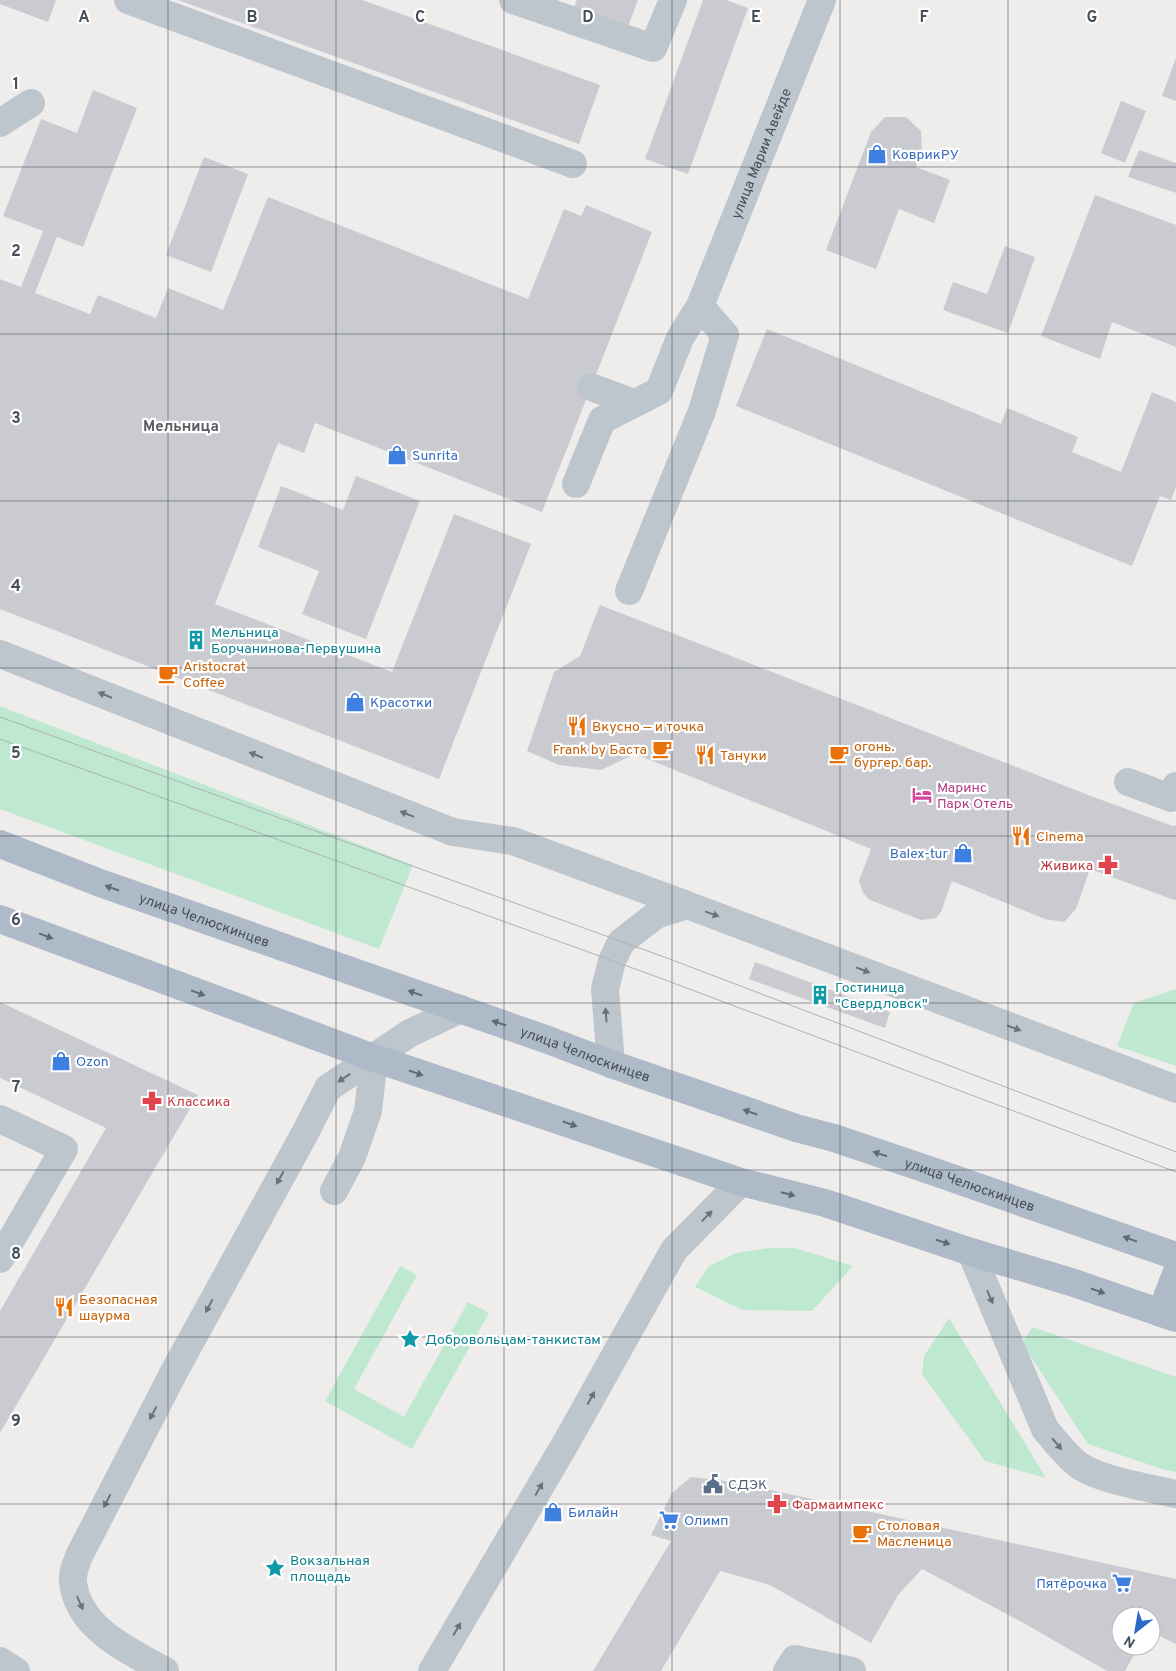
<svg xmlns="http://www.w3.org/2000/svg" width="1176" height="1671" font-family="Overpass,sans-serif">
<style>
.green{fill:#bee9d0}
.building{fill:#cacbd0}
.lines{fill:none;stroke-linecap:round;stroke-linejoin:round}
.minor{stroke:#bec6cd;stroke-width:28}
.major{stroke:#aebac8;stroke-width:28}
.tram{stroke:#afb1b6;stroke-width:1}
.oneway{fill:#6a737a}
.oneway2{fill:#606a73}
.grid{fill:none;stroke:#464f57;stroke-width:1;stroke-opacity:0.55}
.labels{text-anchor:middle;stroke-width:4.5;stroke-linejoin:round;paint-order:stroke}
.street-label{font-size:14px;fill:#464f57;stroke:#fff}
.shop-label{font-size:14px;fill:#366cbe;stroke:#fff;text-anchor:start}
.culture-label{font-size:14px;fill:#0d838f;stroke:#fff;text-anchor:start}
.food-label{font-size:14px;fill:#c56008;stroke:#fff;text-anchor:start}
.hotel-label{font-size:14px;fill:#b23c85;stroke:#fff;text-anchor:start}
.health-label{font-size:14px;fill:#be3a42;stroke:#fff;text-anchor:start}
.service-label{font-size:14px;fill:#4e5e75;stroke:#fff;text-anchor:start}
.neighbourhood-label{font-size:15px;font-weight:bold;fill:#595c60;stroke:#fff}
.grid-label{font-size:16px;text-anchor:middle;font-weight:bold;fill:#464f57;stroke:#fff;stroke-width:4.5;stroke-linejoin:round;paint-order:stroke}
</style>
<rect width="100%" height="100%" fill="#efecec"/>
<path class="green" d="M0,706L413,865L379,949L0,809Z
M1176,989V1066L1117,1046L1134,1003Z
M769,1248H795L853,1266L812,1311L743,1310L695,1287L709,1266L736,1253Z
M400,1266L417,1275L354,1389L404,1417L468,1302L489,1313L412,1449L325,1401Z
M949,1318L1046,1478L985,1461L922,1374L924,1356Z
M1033,1327L1176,1377V1472L1162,1469L1088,1444L1022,1343Z"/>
<path class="building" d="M0,0H56L48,22L0,4Z
M178,0H362L600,85L579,144Z
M577,0H638L627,29L573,9Z
M703,0H726L748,8L688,174L645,159Z
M1176,58V101L1162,96Z
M93,90L137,108L83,247L57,237L35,293L90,314L98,295L156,318L168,288L223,310L268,197L528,299L564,209L581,216L586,205L652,232L542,512L315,423L304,453L278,443L215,604L392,672L454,514L531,544L439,779L0,609V279L21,287L43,231L3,216L41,119L77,133Z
M1121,101L1146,111L1125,163L1101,153Z
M885,117H906L921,131L922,152L916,167L950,180L934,223L899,209L876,269L826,250L871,132Z
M1139,150L1176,163V193L1128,177Z
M204,157L248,174L211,272L166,255Z
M1095,195L1176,225V347L1112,322L1100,359L1041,336Z
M1005,246L1035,257L1008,333L943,310L953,282L987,294Z
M767,329L1001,424L1007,408L1078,437L1072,452L1121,472L1152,392L1176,402V487L1171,500L1160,496L1132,566L736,406Z
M356,476L420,501L366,639L302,614L319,571L258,547L281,486L343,510Z
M600,605L1096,798L1173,826L1176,825V900H1174L1090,869L1076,909L1064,922L1045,919L952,881L941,912L936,918L921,920L870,900L863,893L859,881L871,849L635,754L601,770L559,765L527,751L554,672L580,656Z
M755,962L890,1012L885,1028L749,979Z
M0,1002L198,1095L0,1433V1311L106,1128L0,1078Z
M691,1477L735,1482L1176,1579V1644L1151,1632V1616H1121V1646H1139L1125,1671H1107L1020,1621L922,1569L898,1595L871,1643L770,1585L720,1571L661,1671H593L671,1541L651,1535L672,1493Z"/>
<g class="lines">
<g class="minor">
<path d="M128,0L573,164"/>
<path d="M513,0L653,48L673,0"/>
<path d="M0,123L31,103"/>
<path d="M591,387L634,403"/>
<path id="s1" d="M576,484L602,420L659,391L680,338L700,306L822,0"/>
<path d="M629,591L702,411L725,335L700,306"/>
<path d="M0,654L453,832L513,841L687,905"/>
<path d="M1128,782L1171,798L1176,786"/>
<path d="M611,1064L605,989L612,961L621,942L656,915L687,905L1176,1089"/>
<path d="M0,1119L64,1149L0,1259"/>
<path d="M334,1191L352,1157L368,1111L374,1058"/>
<path d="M971,1252L1045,1429C1056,1442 1066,1456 1080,1466C1100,1480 1150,1488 1176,1494"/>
<path d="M0,1661L16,1671"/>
<path d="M165,1671C130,1651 78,1629 73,1582C72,1573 76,1564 79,1556L175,1370L304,1135L328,1088L410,1033L461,1009"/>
<path d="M432,1671L567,1441L674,1250L741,1182"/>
<path d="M787,1671L795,1659L852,1671"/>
</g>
<g class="major">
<path id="s2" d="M0,844L100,883L548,1040L611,1064L796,1128L834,1138L926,1169L1176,1256"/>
<path d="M0,919L374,1058L741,1182L825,1203L971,1252L1071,1282L1176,1318"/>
<path d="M1161,1313L1176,1274"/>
</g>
<path class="tram" d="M0,717L667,958L1176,1152
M0,739L660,978L1176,1172"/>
</g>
<defs><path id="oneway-solid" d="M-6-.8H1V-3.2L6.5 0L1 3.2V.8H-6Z" transform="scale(1.25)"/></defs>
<g class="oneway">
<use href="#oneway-solid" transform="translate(105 695) rotate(-158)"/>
<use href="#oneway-solid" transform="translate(256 755) rotate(-158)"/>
<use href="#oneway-solid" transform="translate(407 814) rotate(-158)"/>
<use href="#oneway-solid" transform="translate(712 914) rotate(20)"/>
<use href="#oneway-solid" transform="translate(863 970) rotate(21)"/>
<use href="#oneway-solid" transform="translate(606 1015) rotate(-94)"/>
<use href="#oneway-solid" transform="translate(1014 1028) rotate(21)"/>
<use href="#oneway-solid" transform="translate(344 1078) rotate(147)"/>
<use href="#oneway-solid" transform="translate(280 1178) rotate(119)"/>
<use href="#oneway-solid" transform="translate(707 1216) rotate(-46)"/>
<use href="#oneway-solid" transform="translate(990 1297) rotate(67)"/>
<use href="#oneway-solid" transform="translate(209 1306) rotate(118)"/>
<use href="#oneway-solid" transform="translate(591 1398) rotate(-61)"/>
<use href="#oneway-solid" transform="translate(153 1413) rotate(118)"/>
<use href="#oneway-solid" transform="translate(1057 1444) rotate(50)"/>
<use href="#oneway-solid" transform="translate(539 1489) rotate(-60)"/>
<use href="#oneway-solid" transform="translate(107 1501) rotate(117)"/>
<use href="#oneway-solid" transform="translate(80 1603) rotate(66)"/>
<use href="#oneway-solid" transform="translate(457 1629) rotate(-60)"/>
</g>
<g class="oneway2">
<use href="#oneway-solid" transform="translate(112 888) rotate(-161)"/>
<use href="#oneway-solid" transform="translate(46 936) rotate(21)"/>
<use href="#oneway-solid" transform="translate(198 993) rotate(20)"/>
<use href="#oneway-solid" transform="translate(415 993) rotate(-161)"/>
<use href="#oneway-solid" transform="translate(499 1023) rotate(-161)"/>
<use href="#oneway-solid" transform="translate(416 1073) rotate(19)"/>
<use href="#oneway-solid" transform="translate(750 1112) rotate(-161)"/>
<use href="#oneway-solid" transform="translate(570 1124) rotate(19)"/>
<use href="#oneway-solid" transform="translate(880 1154) rotate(-162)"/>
<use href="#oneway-solid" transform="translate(788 1194) rotate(14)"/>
<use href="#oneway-solid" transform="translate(1130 1239) rotate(-160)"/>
<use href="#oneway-solid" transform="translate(943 1242) rotate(18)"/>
<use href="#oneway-solid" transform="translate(1098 1291) rotate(19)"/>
</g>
<path class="grid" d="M168,0V1671M336,0V1671M504,0V1671M672,0V1671M840,0V1671M1008,0V1671M0,167H1176M0,334H1176M0,501H1176M0,668H1176M0,836H1176M0,1003H1176M0,1170H1176M0,1337H1176M0,1504H1176"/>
<defs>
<symbol id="shop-bare" viewBox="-9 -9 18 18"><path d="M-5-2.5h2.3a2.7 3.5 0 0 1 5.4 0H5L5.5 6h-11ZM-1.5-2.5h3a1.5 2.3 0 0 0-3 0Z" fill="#3f7fe0" stroke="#fff" stroke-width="2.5" paint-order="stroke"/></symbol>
<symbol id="building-bare" viewBox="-9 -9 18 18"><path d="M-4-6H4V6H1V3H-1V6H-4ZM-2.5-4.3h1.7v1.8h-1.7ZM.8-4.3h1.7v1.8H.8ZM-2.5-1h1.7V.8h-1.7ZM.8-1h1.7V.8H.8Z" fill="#0f9aa8" stroke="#fff" stroke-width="2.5" paint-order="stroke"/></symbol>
<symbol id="cafe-bare" viewBox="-9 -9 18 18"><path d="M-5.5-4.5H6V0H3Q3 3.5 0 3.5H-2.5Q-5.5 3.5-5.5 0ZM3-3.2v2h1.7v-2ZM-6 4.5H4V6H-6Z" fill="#e8710a" stroke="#fff" stroke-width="2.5" paint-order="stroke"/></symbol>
<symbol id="restaurant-bare" viewBox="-9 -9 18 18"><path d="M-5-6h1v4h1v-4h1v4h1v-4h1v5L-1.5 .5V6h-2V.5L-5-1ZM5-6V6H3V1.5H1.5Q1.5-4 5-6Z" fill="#e8710a" stroke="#fff" stroke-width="2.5" paint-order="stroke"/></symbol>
<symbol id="hotel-bare" viewBox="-9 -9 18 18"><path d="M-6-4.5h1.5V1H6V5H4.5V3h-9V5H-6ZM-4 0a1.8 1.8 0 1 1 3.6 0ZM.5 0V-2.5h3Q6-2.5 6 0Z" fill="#d1479c" stroke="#fff" stroke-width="2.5" paint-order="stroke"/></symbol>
<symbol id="pharmacy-bare" viewBox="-9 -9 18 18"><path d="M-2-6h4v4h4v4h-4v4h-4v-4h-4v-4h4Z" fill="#e0444e" stroke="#fff" stroke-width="2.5" paint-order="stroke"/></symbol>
<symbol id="sight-bare" viewBox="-9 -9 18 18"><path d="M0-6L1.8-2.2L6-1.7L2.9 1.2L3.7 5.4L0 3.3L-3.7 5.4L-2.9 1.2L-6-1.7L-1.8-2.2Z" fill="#0f9aa8" stroke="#fff" stroke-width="2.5" paint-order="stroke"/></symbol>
<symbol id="civic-bare" viewBox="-9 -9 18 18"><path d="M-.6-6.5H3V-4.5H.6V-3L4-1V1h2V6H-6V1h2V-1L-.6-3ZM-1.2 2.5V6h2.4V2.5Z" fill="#5c6f8a" stroke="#fff" stroke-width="2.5" paint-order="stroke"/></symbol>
<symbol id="supermarket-bare" viewBox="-9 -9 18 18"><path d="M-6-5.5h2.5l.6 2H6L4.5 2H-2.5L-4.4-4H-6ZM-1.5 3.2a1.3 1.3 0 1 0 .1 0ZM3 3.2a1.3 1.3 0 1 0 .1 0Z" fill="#3f7fe0" stroke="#fff" stroke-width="2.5" paint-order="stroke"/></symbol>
</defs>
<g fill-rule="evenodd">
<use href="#shop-bare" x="863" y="140" width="28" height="28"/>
<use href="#shop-bare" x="383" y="441" width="28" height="28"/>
<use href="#building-bare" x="182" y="626" width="28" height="28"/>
<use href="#cafe-bare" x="154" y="660" width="28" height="28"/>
<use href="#shop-bare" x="341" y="688" width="28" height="28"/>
<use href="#restaurant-bare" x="563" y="712" width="28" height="28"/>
<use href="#cafe-bare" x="648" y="735" width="28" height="28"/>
<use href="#cafe-bare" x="825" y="740" width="28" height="28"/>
<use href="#restaurant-bare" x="691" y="741" width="28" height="28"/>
<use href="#hotel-bare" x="908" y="781" width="28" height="28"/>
<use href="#restaurant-bare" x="1007" y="822" width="28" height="28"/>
<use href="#shop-bare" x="949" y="839" width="28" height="28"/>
<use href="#pharmacy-bare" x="1094" y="851" width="28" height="28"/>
<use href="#building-bare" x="806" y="981" width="28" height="28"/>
<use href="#shop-bare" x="47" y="1047" width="28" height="28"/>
<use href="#pharmacy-bare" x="138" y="1087" width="28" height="28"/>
<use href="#restaurant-bare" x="50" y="1293" width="28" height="28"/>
<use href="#sight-bare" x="396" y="1325" width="28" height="28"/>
<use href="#civic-bare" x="699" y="1470" width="28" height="28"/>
<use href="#pharmacy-bare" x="763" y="1490" width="28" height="28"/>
<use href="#shop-bare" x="539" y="1498" width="28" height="28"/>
<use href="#supermarket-bare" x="655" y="1506" width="28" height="28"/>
<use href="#cafe-bare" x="848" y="1519" width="28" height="28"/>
<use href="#sight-bare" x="261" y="1554" width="28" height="28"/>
<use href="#supermarket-bare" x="1108" y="1569" width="28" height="28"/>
</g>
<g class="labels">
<g class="street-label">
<text dy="5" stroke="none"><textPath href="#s1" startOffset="392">улица Марии Авейде</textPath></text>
<text dy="5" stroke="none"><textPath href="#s2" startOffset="218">улица Челюскинцев</textPath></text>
<text dy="5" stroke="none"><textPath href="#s2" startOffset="622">улица Челюскинцев</textPath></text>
<text dy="5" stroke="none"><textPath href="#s2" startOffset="1028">улица Челюскинцев</textPath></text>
</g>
<g class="shop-label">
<text x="892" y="159">КоврикРУ</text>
<text x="412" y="460">Sunrita</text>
<text x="370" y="707">Красотки</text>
<text x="948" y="858" text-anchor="end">Balex-tur</text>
<text x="76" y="1066">Ozon</text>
<text x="568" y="1517">Билайн</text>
<text x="684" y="1525">Олимп</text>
<text x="1107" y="1588" text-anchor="end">Пятёрочка</text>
</g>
<g class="culture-label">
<text x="211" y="637">Мельница<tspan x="211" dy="16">Борчанинова-Первушина</tspan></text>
<text x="835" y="992">Гостиница<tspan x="835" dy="16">"Свердловск"</tspan></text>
<text x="425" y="1344">Добровольцам-танкистам</text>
<text x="290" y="1565">Вокзальная<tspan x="290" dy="16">площадь</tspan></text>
</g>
<g class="food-label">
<text x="183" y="671">Aristocrat<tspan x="183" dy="16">Coffee</tspan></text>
<text x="592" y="731">Вкусно — и точка</text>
<text x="854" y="751">огонь.<tspan x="854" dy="16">бургер. бар.</tspan></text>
<text x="647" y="754" text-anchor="end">Frank by Баста</text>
<text x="720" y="760">Тануки</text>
<text x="1036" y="841">Cinema</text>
<text x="79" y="1304">Безопасная<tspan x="79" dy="16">шаурма</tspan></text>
<text x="877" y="1530">Столовая<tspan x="877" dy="16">Масленица</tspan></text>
</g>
<g class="hotel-label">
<text x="937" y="792">Маринс<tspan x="937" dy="16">Парк Отель</tspan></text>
</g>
<g class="health-label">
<text x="1093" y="870" text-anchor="end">Живика</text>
<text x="167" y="1106">Классика</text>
<text x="792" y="1509">Фармаимпекс</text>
</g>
<g class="service-label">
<text x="728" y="1489">СДЭК</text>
</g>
<g class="neighbourhood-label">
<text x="181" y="431">Мельница</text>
</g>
</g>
<g class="grid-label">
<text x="84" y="22">A</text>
<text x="252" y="22">B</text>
<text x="420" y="22">C</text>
<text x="588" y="22">D</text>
<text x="756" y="22">E</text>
<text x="924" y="22">F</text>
<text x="1092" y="22">G</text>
<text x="16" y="89">1</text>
<text x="16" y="256">2</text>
<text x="16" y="423">3</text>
<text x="16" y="591">4</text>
<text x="16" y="758">5</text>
<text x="16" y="925">6</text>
<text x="16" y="1092">7</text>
<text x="16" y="1259">8</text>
<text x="16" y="1426">9</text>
</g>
<g transform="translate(1136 1631) rotate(211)"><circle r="24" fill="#ffffff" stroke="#b5b9bc"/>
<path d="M0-4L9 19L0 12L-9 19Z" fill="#2b6ac9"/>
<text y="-8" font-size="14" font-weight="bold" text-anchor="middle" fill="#464f57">N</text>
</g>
</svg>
